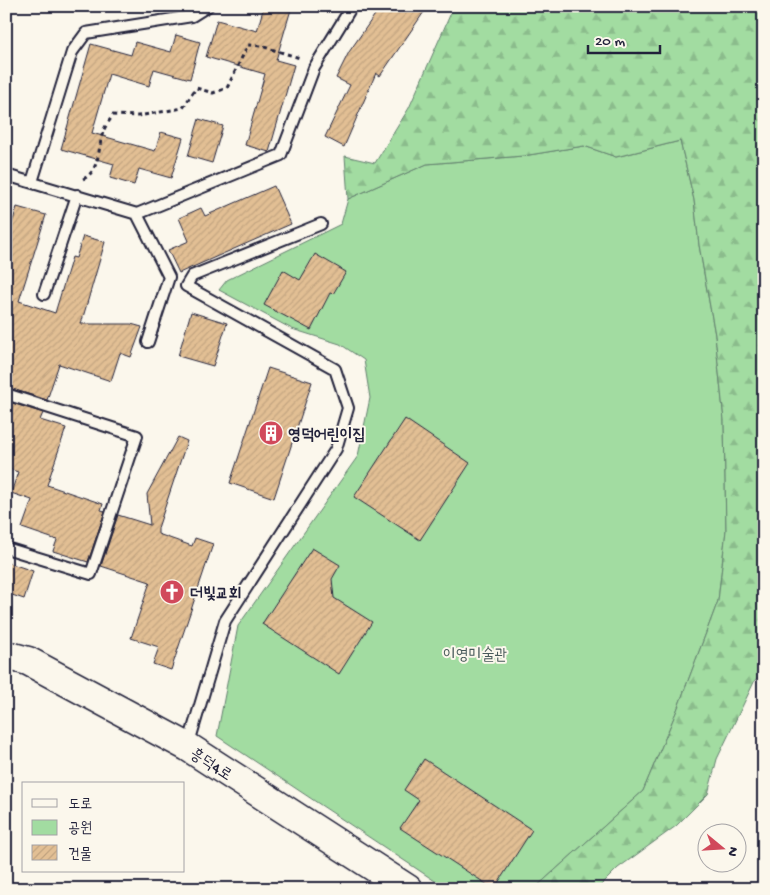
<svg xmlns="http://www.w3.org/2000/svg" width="770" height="895" font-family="'Gochi Hand','Poor Story',sans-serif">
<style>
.green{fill:#a2dca1;stroke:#627f6e}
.forest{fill:url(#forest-firs);stroke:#627f6e}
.building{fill:url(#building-hatch);stroke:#22223b}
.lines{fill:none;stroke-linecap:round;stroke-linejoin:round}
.lane-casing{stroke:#22223b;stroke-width:14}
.secondary-casing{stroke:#22223b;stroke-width:31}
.path{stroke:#22223b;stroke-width:3;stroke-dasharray:4 4;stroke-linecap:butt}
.lane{stroke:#fbf7ec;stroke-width:10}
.secondary{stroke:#fbf7ec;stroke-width:28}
.labels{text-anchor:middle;stroke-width:4;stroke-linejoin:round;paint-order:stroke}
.poi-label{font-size:16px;font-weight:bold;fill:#22223b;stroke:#fbf7ec;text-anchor:start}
.park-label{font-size:16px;fill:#485a5a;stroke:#fbf7ec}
.street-label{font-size:16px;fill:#22223b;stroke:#fbf7ec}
</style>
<defs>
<pattern id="forest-firs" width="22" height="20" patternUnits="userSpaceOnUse" patternTransform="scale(1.25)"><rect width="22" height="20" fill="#a2dca1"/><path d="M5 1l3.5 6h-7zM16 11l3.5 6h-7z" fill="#8bbc8c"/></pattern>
<pattern id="building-hatch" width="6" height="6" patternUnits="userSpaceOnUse" patternTransform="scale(1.25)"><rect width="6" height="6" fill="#e2bf94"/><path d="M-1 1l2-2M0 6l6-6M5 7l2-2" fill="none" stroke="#c2a480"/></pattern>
</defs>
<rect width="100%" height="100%" fill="#fbf7ec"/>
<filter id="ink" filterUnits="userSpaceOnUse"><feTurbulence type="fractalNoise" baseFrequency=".02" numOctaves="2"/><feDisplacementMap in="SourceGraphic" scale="10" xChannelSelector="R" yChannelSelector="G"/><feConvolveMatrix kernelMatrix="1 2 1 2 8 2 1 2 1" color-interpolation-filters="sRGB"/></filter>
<g filter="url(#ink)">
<path class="green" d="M680,141L694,200L699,245L715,335L724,420L726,530L718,601L677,710L643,791L534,889H447L217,736L238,626L358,456L370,398L364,360L340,344L292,329L219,290L227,280L341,224L348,199L427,164L523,156L584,146L616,157Z"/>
<path class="forest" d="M454,6H764V671L755,680L717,759L708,794L676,826L618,868L597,889H534L643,791L677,710L718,601L726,530L724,420L715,335L699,245L694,200L680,141L616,157L584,146L523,156L427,164L348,199L345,156L375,163L409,108Z"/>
<path class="building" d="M264,6H292L276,60L294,65L269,152L245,145L265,74L206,57L217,20L257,31Z
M381,6H428L380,76L376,73L344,147L325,137L350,85L336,78L349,52Z
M176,35L200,42L190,79L154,69L149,86L109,74L92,133L155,151L161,132L183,138L171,178L139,169L134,185L110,178L114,164L61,149L91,44L131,55L135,42L171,52Z
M199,119L223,126L212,163L188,156Z
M274,186L291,224L179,273L168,250L189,241L179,218L201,208L205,216Z
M17,207L46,215L19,301L55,313L72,257L76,258L83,236L105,242L81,324H131L142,327L131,357L120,353L111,381L59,364L47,400L6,387V243Z
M315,254L346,272L333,294L330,293L311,330L264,305L283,270L300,280Z
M191,312L227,323L213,366L178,356Z
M268,368L312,382L274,498L230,483Z
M6,401L43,413L40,420L66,428L47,485L103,504L101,510L105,511L88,562L53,551L57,540L22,528L32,500L11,493L18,472L6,468Z
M405,419L470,463L420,540L354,497Z
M178,437L187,441L158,528V534L192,546L195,538L213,544L171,670L153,664L159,647L131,638L150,582L101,566L118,515L150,525L147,494Z
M312,548L340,565L332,579L334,598L372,622L339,674L262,624Z
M6,562L33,571L24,599L6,593Z
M424,759L532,830L494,889L400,828L419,800L404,790Z"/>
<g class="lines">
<defs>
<path id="lane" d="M6,175L137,214L281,155L314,68L352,6
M32,182L72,52L86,33L192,16L208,6
M137,214L169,277L148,342
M44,294L77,195
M6,394L137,436L91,574L6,548
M188,746L225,621L336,449L348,408L335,369L186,286L192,276L321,224"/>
<path id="secondary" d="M6,655L28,661L188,747L408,889"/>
</defs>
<use href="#lane" class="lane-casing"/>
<use href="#secondary" class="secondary-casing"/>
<path class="path" d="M83,179C100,171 98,148 103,132C105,126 110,120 113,115L138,116L183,108L196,88L213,93L227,88L248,45L261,46L300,58"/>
<use href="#lane" class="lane"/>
<use href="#secondary" class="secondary"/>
</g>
</g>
<defs>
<symbol id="building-disc" viewBox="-11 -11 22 22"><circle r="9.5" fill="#d1495b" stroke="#fbf7ec"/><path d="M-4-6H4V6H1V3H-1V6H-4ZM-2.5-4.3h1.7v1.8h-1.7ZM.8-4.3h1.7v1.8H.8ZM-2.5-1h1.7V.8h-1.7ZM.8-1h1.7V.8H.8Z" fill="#fff"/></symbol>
<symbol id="church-disc" viewBox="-11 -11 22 22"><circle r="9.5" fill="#d1495b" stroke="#fbf7ec"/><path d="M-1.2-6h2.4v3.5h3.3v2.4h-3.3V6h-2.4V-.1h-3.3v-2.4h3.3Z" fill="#fff"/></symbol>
</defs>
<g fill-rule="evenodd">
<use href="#building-disc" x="257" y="419" width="28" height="28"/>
<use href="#church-disc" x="158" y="578" width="28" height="28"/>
</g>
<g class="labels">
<g class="poi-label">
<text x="288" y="439">영덕어린이집</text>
<text x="190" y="598">더빛교회</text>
</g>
<g class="park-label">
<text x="475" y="659">이영미술관</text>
</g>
<g class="street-label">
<text transform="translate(212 763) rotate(33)" y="6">흥덕4로</text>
</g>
</g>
<rect width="770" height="895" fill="none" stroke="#fbf7ec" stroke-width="25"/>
<rect x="12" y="12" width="745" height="870" fill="none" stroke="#22223b" stroke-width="2" filter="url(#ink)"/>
<rect x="22" y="782" width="162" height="90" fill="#fbf7ec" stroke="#a4a2a5"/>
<rect x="32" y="799" width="25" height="8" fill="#fbf7ec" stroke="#a4a2a5"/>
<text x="68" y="808" font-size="15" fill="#22223b">도로</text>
<rect x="32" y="820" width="25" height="15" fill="#a2dca1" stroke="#a4a2a5"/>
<text x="68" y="832" font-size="15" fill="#22223b">공원</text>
<rect x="32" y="845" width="25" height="15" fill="url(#building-hatch)" stroke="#a4a2a5"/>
<text x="68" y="858" font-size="15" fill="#22223b">건물</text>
<g transform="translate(722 848) rotate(108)"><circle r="24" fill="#fbf7ec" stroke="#a4a2a5"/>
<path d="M0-4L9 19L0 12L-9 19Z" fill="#d1495b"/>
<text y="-8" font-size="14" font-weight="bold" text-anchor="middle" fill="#22223b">N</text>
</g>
<path d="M588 45v8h72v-8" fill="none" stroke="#22223b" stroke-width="2.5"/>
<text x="595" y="45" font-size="15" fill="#22223b" stroke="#fbf7ec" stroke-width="4" paint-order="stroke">20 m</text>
</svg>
